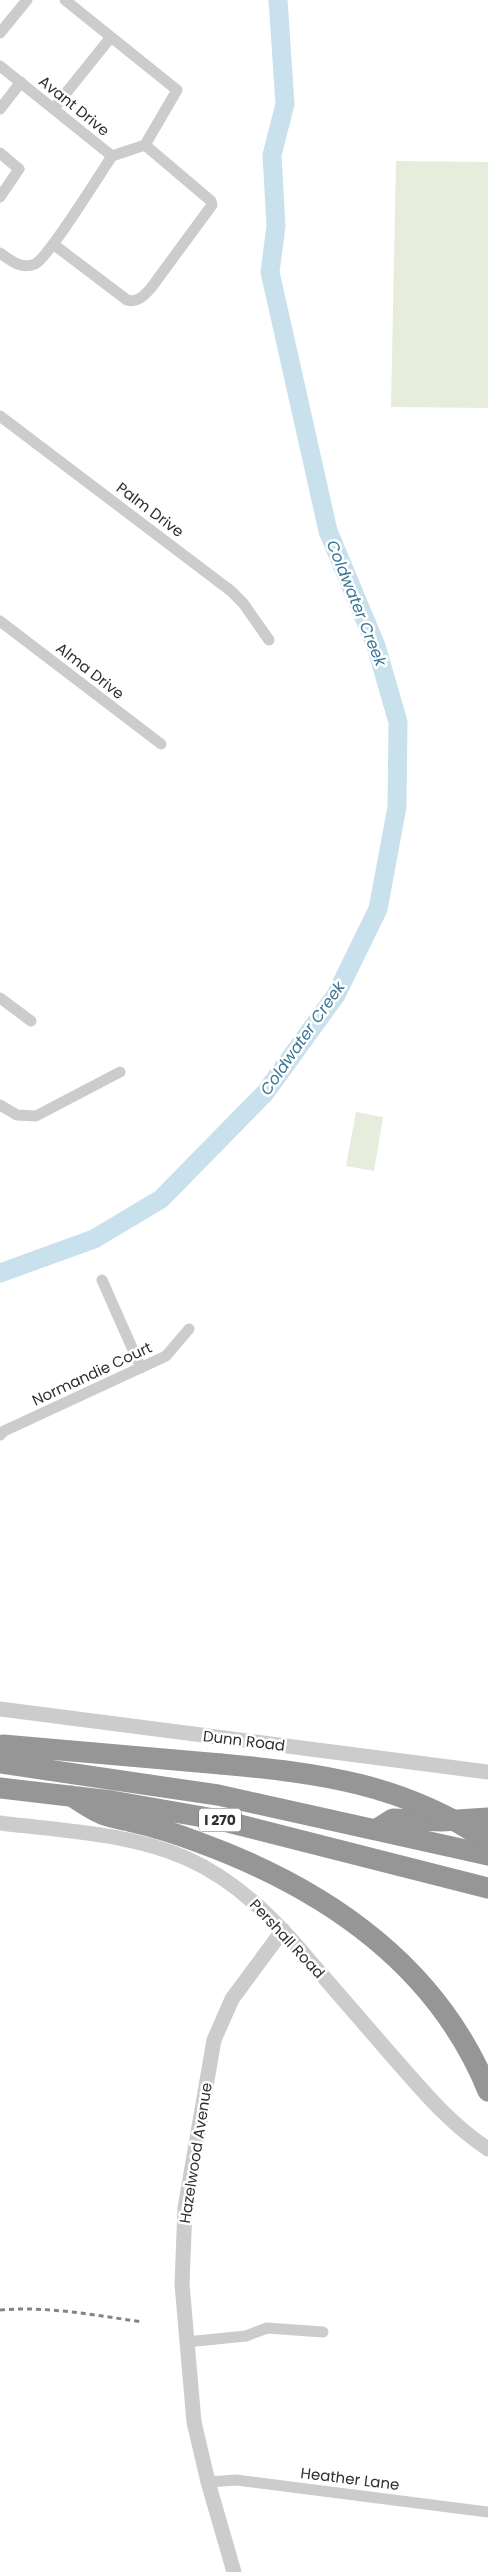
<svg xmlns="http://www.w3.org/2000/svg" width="488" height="2572" font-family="Poppins,sans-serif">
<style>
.green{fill:#e6eddd}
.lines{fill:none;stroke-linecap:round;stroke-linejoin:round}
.river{stroke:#c9e1ed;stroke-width:19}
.minor{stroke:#ccc;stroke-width:11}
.tertiary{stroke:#ccc;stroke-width:15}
.motorway{stroke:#969696;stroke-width:21}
.rail{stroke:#848484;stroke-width:3;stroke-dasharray:5 4;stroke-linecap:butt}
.motorway-bridge{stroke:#969696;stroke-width:21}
.labels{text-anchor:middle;stroke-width:5;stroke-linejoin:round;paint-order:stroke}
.shield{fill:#fff;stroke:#6d6d6d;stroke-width:1}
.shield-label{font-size:14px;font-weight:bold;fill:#2f2f2f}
.street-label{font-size:15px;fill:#2f2f2f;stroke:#fff}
.water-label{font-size:16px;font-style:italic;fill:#3b7694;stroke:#fff}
</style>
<rect width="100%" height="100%" fill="#fff"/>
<path class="green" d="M396,161L488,162V408L391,407Z
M356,1112L383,1117L374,1171L346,1166Z"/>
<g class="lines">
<path class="river" d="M0,1273L94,1239L161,1199L265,1093L336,995L378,909L397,807L398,722L376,646L328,531L270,272L276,226L272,155L285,104L278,0"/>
<path class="minor" d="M65,0L177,90L145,145L112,156
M0,33L27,0
M0,66L112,156C100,174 48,258 35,264C21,270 10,260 0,253
M54,108L111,37
M0,109L21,82
M0,153L19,169L0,197
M53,244L127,300C137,303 144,296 151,288L212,205L211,201L145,145
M0,416L231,591L243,603L269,640
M0,621L161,744
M0,998L31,1021
M0,1105L17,1115L36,1116L120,1072
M102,1280L141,1368
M0,1435L4,1431L166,1356L189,1329
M186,2342L246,2336L267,2328L323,2332
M208,2482L236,2480L488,2512"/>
<path class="tertiary" d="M0,1709L488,1772
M0,1823C63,1831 130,1833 188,1859C237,1881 275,1920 309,1960C337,1992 365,2025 393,2057C423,2091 450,2124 488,2149
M234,2572L208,2482L194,2422L182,2284L185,2208L214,2040L232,1999L283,1930"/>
<path class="motorway" d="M0,1746L3,1745L221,1764
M0,1763L218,1795L488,1855
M0,1788L112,1801L220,1820L488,1888
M71,1796C80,1801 90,1809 100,1813C110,1818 122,1819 133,1822C155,1827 177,1834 198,1842C324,1888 436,1963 488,2091
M377,1829L393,1819L442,1821L488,1818"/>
<path class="rail" d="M0,2310C48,2306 94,2315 142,2322"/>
<path class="motorway-bridge" d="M221,1764C320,1773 404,1784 488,1841"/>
</g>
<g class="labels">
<rect class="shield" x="199" y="1808.5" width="42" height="23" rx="4"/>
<g class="shield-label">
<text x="220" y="1825">I 270</text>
</g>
<g class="street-label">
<text transform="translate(74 106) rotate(39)" y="5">Avant Drive</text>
<text transform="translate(150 510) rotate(37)" y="5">Palm Drive</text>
<text transform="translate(90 671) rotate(38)" y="5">Alma Drive</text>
<text transform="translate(92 1374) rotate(-25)" y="5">Normandie Court</text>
<text transform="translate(244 1741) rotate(7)" y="5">Dunn Road</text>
<text transform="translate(287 1939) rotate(47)" y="5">Pershall Road</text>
<text transform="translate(196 2153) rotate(-81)" y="5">Hazelwood Avenue</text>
<text transform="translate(350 2479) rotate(7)" y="5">Heather Lane</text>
</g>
<g class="water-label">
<text transform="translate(357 603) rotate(68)" y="6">Coldwater Creek</text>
<text transform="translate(302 1038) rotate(-55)" y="6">Coldwater Creek</text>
</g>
</g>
</svg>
